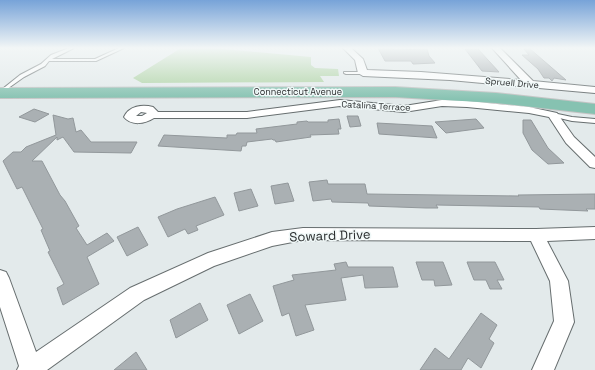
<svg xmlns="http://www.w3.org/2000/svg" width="595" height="370" font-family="'Space Grotesk',sans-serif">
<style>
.green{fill:#afd3a5}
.building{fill:#aab0b3;stroke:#92989b}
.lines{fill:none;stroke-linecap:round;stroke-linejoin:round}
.service-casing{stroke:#676e6f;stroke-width:2}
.minor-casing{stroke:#676e6f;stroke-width:2}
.primary-casing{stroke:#c3c4c4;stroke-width:2}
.service{fill:#fff;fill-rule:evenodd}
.minor{fill:#fff;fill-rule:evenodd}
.primary{fill:#86c2b1;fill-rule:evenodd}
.labels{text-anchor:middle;stroke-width:3;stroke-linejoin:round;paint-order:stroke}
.far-street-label{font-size:9px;fill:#282b2c;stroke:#f0f8f8}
.near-street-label{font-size:13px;fill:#282b2c;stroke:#f0f8f8}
</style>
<rect width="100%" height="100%" fill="#e3eaeb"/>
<path class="green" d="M181,48H211L311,57V65L315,68L338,69L339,76H320L324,82L142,83L133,78Z"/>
<path class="building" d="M378,48H392L394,50L427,49L429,56L435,63L413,64L411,61H385Z
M525,48H529L566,80L554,78L552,81L549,78H544L538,69L522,55H529L524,49Z
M465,49H478L499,72L482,71Z
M34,109L49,114L35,122L19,117Z
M53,115L68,119L73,118L76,132L81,130L91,142H137L131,153L74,152L63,137L57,140V137L32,161H42L60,195L65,201L79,226L76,228L87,245L107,233L114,241L87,257L99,284L63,305L57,288L64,284L48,252L50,251L41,230L43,229L22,187L17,189L3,161L13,152H21L26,147L56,135Z
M347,116H358L361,126L350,127Z
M339,119L341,129H338L339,134L310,135L311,137L276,142L275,140H273L272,139L247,142L246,146H242L241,151L158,146L164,135L227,138V135H236L237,133H257L256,129L297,124V122L307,121L308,122H328V120Z
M476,119L484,128L446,133L435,122Z
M523,120H531L548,148L564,163L548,164L532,150L523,133Z
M377,123L432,126L437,138L379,134Z
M327,180L328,184H365L367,194L519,196L518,195L595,194V209H586L588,211L540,209L539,207L436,205L438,208H426L369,206L368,203L332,202L331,199L313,201L309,182Z
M288,183L294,201L275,204L271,186Z
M251,189L258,206L239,211L234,193Z
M215,197L224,215L196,226L198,230L188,234L185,229L168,237L158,217L177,209Z
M138,227L148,245L127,256L117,237Z
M346,262L348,267H393L398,287L365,288L363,275L341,278L346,300L305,305L314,330L296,336L289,313L282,316L273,286L294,280L292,275L336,270L334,264Z
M416,262H443L452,285L435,286L434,280H422Z
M467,262H495L504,280H497L502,289H490L486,280H474Z
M250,294L263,321L239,334L227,305Z
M200,303L208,320L176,338L170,320Z
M481,313L497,325L489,339L494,343L481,368L468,358L461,370H420L435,348L449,359Z
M136,352L147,370H114Z"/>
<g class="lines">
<defs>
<path id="service" d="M69,48H74L52,59H95L119,48H124L96,61H49L45,66L24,77L0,94V91L20,75L41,64L51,55Z
M344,72H363L365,73L363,74H346L344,73Z
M553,113L572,117L595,119V123L572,121L551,116V114Z"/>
<path id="minor" d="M343,48H351L363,59L367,70L421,72L521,80L492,48H500L533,81L595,87V93L450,80L363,76L358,73L355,60Z
M340,100L404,106L442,100L467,101L529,107L557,113L574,137L595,157V168L590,167L566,143L549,117L529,113L467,107L442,106L404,112L340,106L247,118H154C145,124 131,126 124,117C129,106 142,104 153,107L158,112H247ZM141,112L147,113L142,116H136Z
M595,227V239L547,241L568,281L574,322L554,370H532L554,321L550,281L531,241L303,240L272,246L214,266L144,300L47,370H17L19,366L0,307V270L6,272L9,278L36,352L130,288L208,253L272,232L303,228L536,229Z"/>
<path id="primary" d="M395,87L496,93L595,104V114L496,103L395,97L0,98V88Z"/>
</defs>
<use href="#service" class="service-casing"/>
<use href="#minor" class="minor-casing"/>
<use href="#primary" class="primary-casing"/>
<use href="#service" class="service"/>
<use href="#minor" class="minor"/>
<use href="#primary" class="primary"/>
</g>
<linearGradient id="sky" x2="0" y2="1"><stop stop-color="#77a3d8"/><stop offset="0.48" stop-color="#f2f6f6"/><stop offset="1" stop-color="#f2f6f6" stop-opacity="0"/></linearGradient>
<rect width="595" height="100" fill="url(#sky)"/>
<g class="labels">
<g class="far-street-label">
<text transform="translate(512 83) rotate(5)" y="3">Spruell Drive</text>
<text x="298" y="95">Connecticut Avenue</text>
<text transform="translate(376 106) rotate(3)" y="3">Catalina Terrace</text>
</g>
<g class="near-street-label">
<text transform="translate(330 235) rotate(-2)" y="5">Soward Drive</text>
</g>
</g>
</svg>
